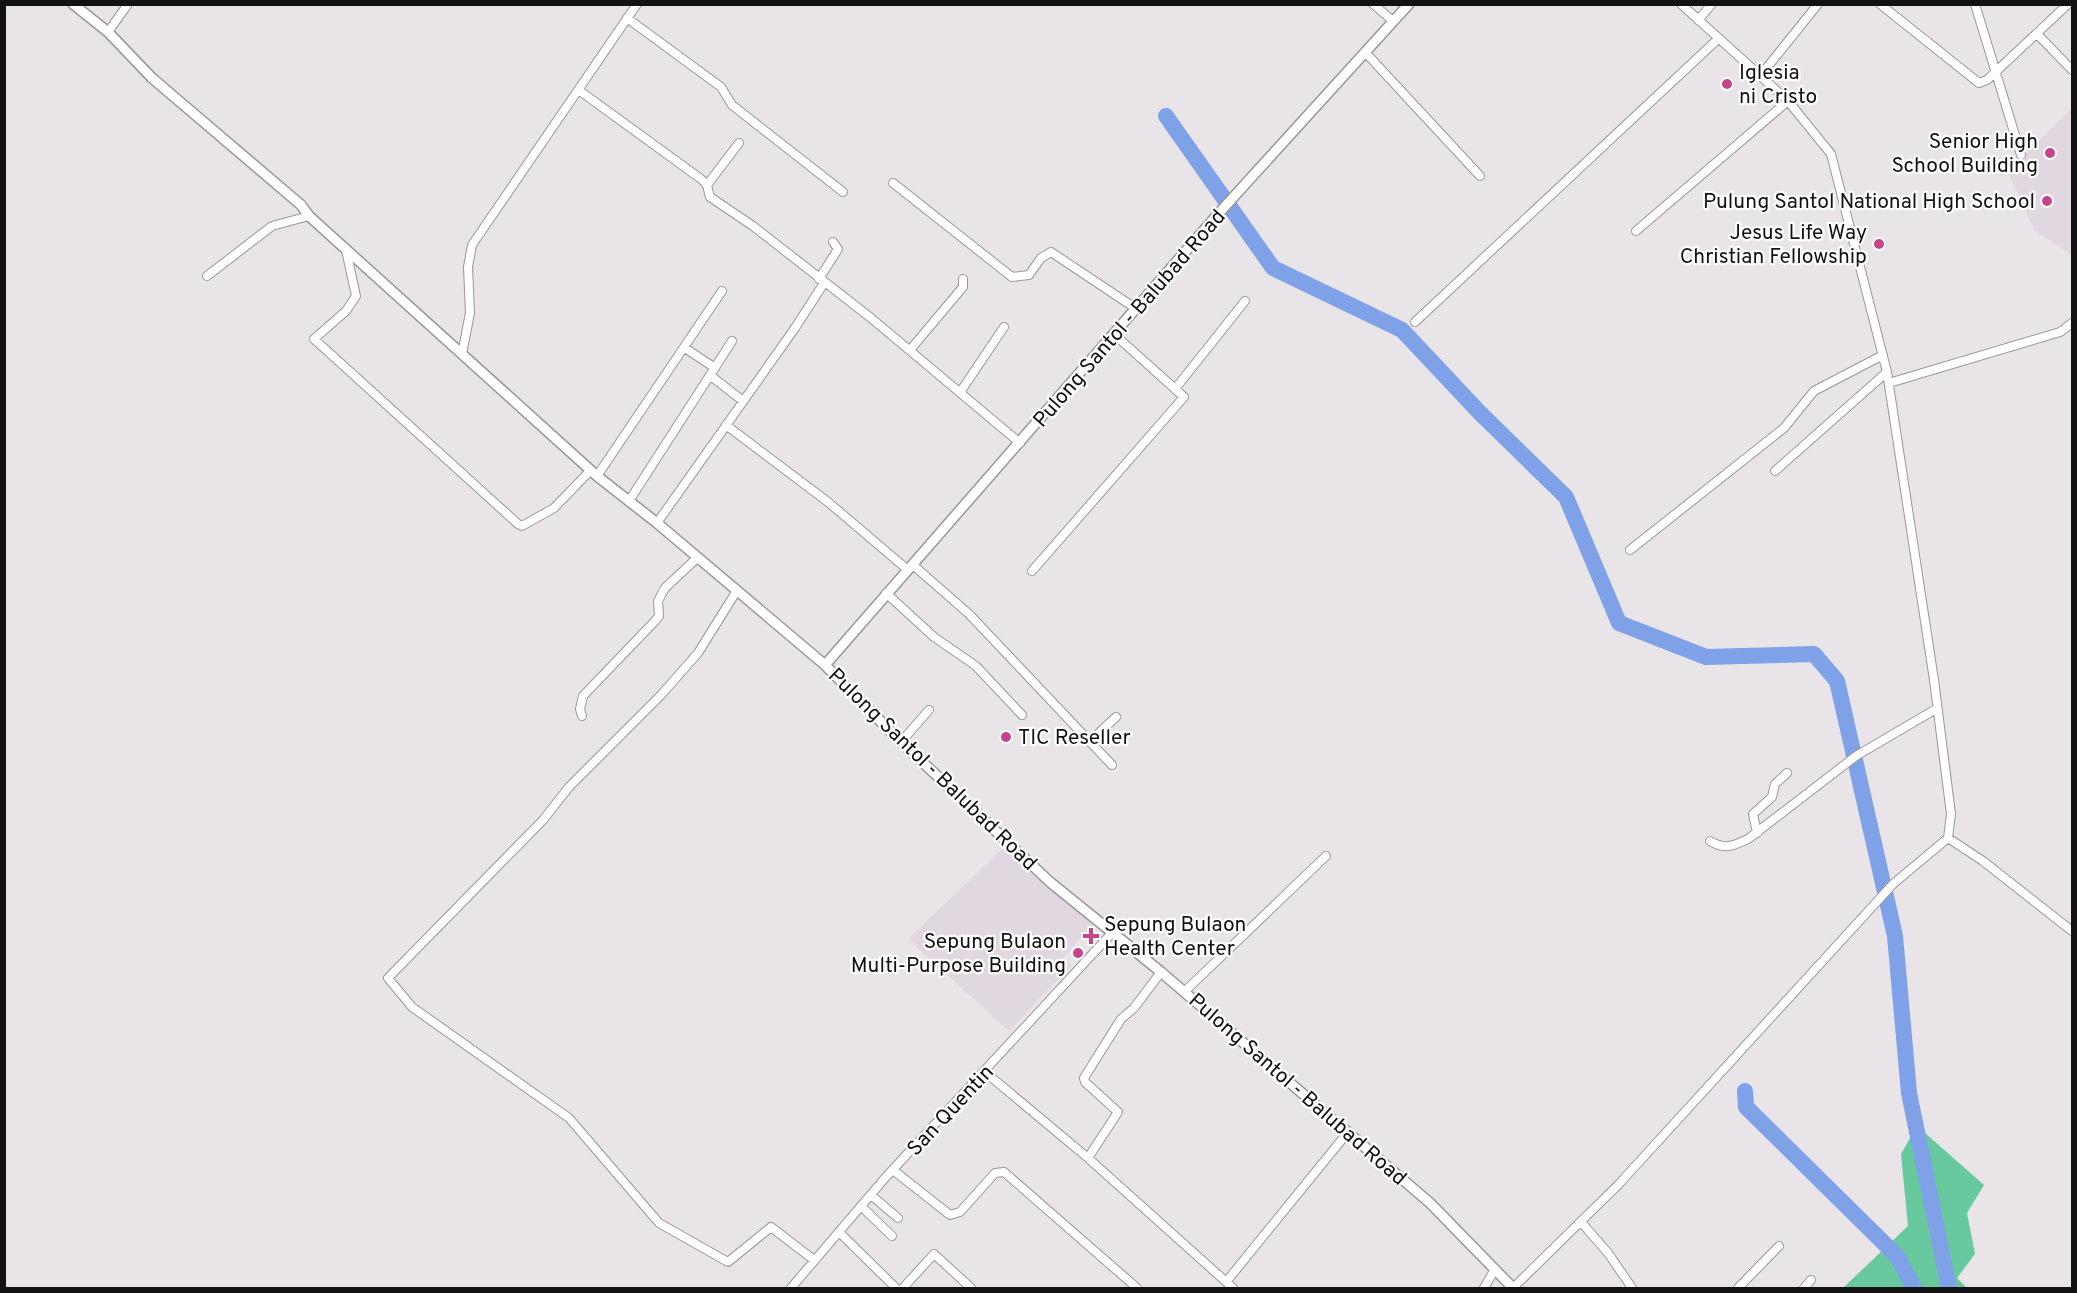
<svg xmlns="http://www.w3.org/2000/svg" width="2077" height="1293" font-family="Overpass,sans-serif">
<style>
.built{fill:#e1d7e1}
.forest{fill:#68c99f}
.lines{fill:none;stroke-linecap:round;stroke-linejoin:round}
.river{stroke:#7fa1e8;stroke-width:16}
.minor-casing{stroke:#9a979a;stroke-width:10}
.tertiary-casing{stroke:#9a979a;stroke-width:12}
.minor{stroke:#fff;stroke-width:8}
.tertiary{stroke:#fff;stroke-width:9}
.poi-dot{fill:#c6448b;stroke:#fff;stroke-width:2}
.labels{text-anchor:middle;stroke-width:4.5;stroke-linejoin:round;paint-order:stroke}
.poi-label{font-size:21px;fill:#131213;stroke:#fff;text-anchor:end}
.street-label{font-size:21px;fill:#131213;stroke:#fff}
</style>
<rect width="100%" height="100%" fill="#e8e4e8"/>
<path class="built" d="M2072,108V255L2034,230L2008,172Z
M1003,848L1093,924L1064,957L1072,965L1009,1031L908,939Z"/>
<path class="forest" d="M1917,1126L1984,1185L1967,1213L1975,1254L1957,1278L1967,1288H1843L1908,1226L1901,1154Z"/>
<g class="lines">
<path class="river" d="M1166,116L1273,268L1402,330L1480,413L1566,497L1619,623L1706,657L1814,654L1837,681L1895,936L1909,1093L1949,1288
M1745,1091L1746,1107L1897,1256L1914,1288"/>
<defs>
<path id="minor" d="M1373,4L1393,21
M1880,4L1979,83L1987,80L2068,4
M1975,4L2021,155
M627,18L721,87L732,105L843,192
M1698,20L1712,4
M108,32L128,4
M2038,35L2072,70
M1365,52L1480,176
M1761,75L1818,4
M580,91L701,179L707,185L710,197L753,226L871,318L1020,443
M893,183L1012,277L1029,275L1041,258L1051,252L1138,310
M707,185L739,143
M1636,231L1788,101
M346,250L356,296L346,311L314,339L518,524L522,526L554,508L591,470
M207,276L272,226L309,216
M819,279L838,249L833,242
M1415,322L1719,38
M685,348L715,368
M910,350L963,287V279
M462,354L470,313L468,267L472,245L637,4
M711,376L743,401
M1889,383L2060,332L2072,323
M1175,389L1245,301
M961,391L1004,327
M726,425L828,502L908,570
M1775,471L1887,372
M597,476L722,291
M629,501L732,341
M657,523L795,328L824,283
M1630,550L1784,428L1814,391L1883,355
M913,565L969,614L1112,765
M1032,571L1184,397L1115,335
M736,592L698,653L661,695L569,787L543,820L388,978L412,1007L569,1118L659,1223L728,1262L771,1227L814,1260
M886,593L934,637L976,666L1022,715
M582,716L580,709L583,696L655,621L659,616L658,601L665,588L697,558
M901,742L929,710
M1089,742L1116,717
M1757,833L1753,814L1772,797L1775,784L1787,773
M1948,838L1983,861L2072,931
M1710,841C1725,850 1733,846 1748,839L1856,756L1936,709
M1184,992L1326,856
M985,1072L1088,1158L1233,1288
M1088,1158L1118,1112L1085,1082L1084,1078L1121,1019L1134,1008L1161,972
M893,1170L950,1215L960,1212L995,1173L1004,1172L1137,1288
M871,1195L898,1218
M862,1207L892,1236
M1581,1222L1608,1253L1632,1288
M840,1233L896,1288
M1226,1282L1348,1132
M791,1288L885,1178L1112,933
M903,1288L934,1254L971,1288
M1484,1288L1495,1269
M1513,1288L1618,1185L1893,884L1948,838L1951,814L1934,680L1887,372L1831,154L1788,101L1681,4
M1738,1288L1779,1246
M1804,1288L1811,1280"/>
<path id="tertiary" d="M73,4L108,32L152,78L301,205L309,216L597,476L657,523L825,665L901,742L1050,882L1161,972L1430,1203L1513,1288
M825,665L1219,213L1409,4"/>
</defs>
<use href="#minor" class="minor-casing"/>
<use href="#tertiary" class="tertiary-casing"/>
<use href="#minor" class="minor"/>
<use href="#tertiary" class="tertiary"/>
</g>
<g class="poi-dot">
<circle cx="1727" cy="84" r="6"/>
<circle cx="2050" cy="153" r="6"/>
<circle cx="2047" cy="201" r="6"/>
<circle cx="1879" cy="244" r="6"/>
<circle cx="1006" cy="737" r="6"/>
<path d="M1088 927h6v6h6v6h-6v6h-6v-6h-6v-6h6z"/>
<circle cx="1078" cy="953" r="6"/>
</g>
<g class="labels">
<g class="poi-label">
<text x="1739" y="79" text-anchor="start">Iglesia<tspan x="1739" dy="24">ni Cristo</tspan></text>
<text x="2038" y="148">Senior High<tspan x="2038" dy="24">School Building</tspan></text>
<text x="2035" y="208">Pulung Santol National High School</text>
<text x="1867" y="239">Jesus Life Way<tspan x="1867" dy="24">Christian Fellowship</tspan></text>
<text x="1018" y="744" text-anchor="start">TIC Reseller</text>
<text x="1104" y="931" text-anchor="start">Sepung Bulaon<tspan x="1104" dy="24">Health Center</tspan></text>
<text x="1066" y="948">Sepung Bulaon<tspan x="1066" dy="24">Multi-Purpose Building</tspan></text>
</g>
<g class="street-label">
<text transform="translate(1129 318) rotate(-49)" y="7">Pulong Santol - Balubad Road</text>
<text transform="translate(933 769) rotate(44)" y="7">Pulong Santol - Balubad Road</text>
<text transform="translate(1298 1089) rotate(41)" y="7">Pulong Santol - Balubad Road</text>
<text transform="translate(950 1110) rotate(-47)" y="7">San Quentin</text>
</g>
</g>
<rect width="2077" height="1293" fill="none" stroke="#131213" stroke-width="12"/>
</svg>
